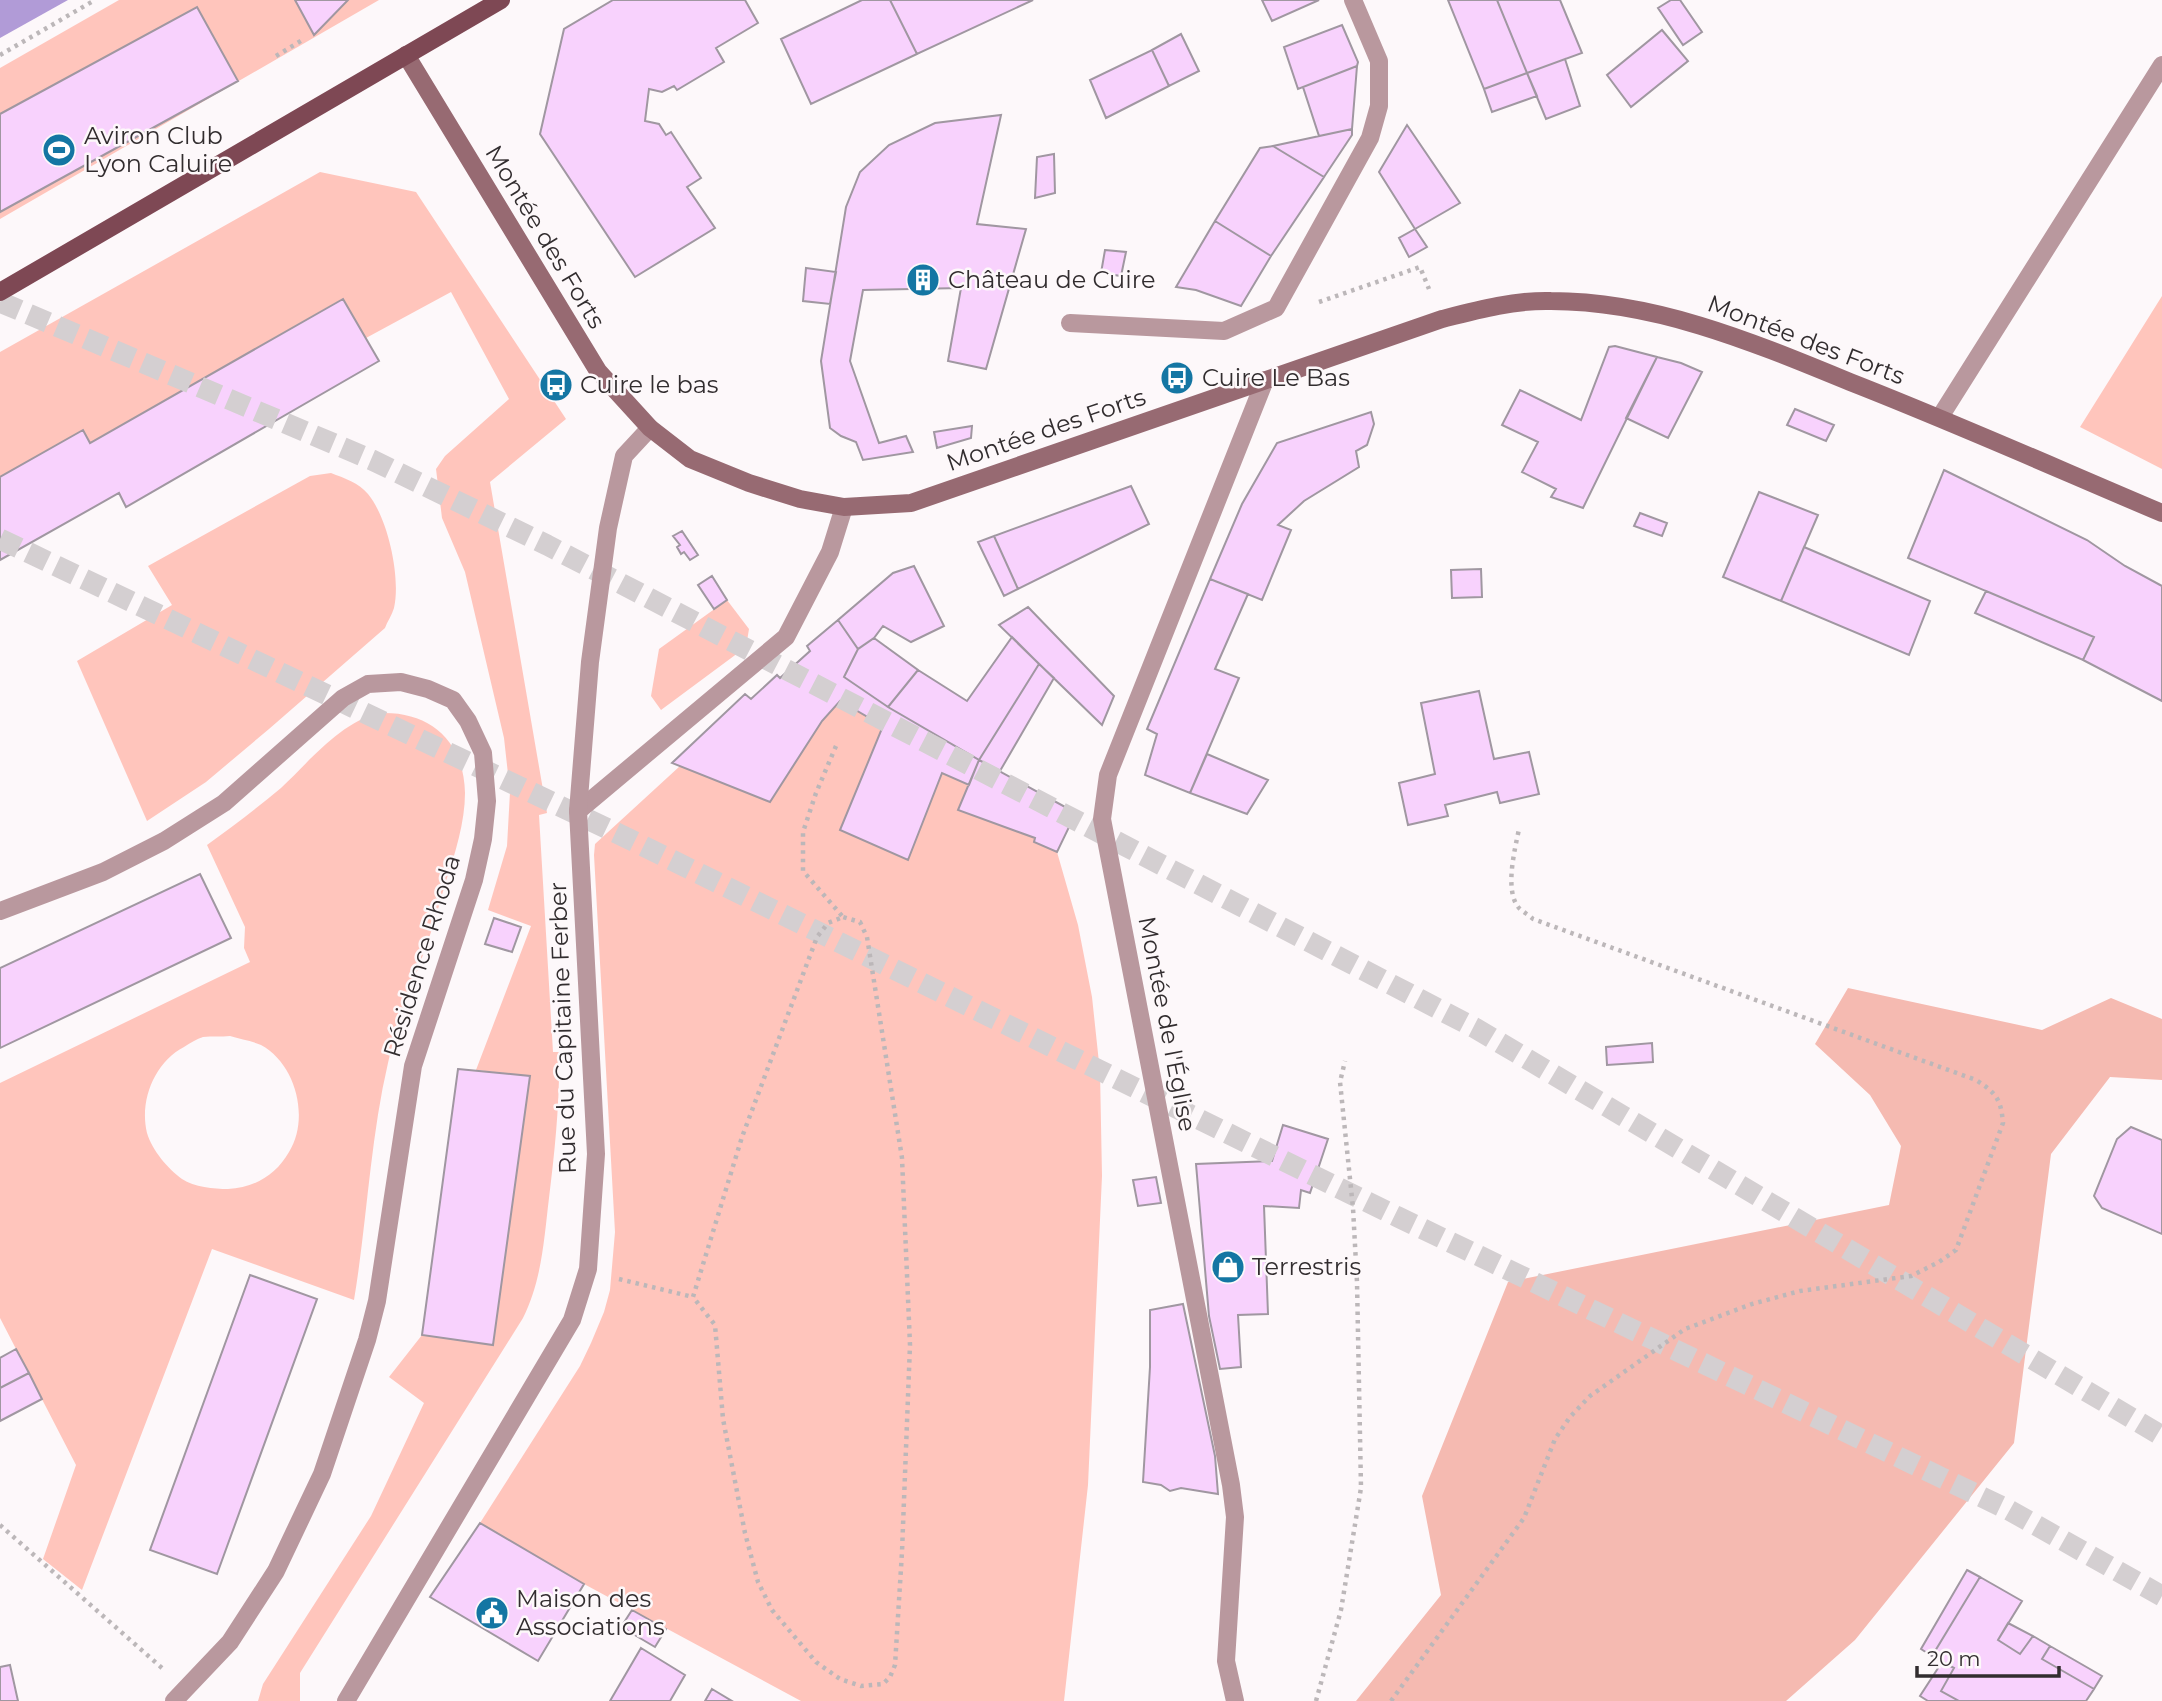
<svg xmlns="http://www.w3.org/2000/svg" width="2162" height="1701" font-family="Montserrat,sans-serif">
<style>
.green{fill:#ffc5bc;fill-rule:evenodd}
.forest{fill:#f5bab1}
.water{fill:#b19bd7}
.building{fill:#f8d2fd;stroke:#a097a1;stroke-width:2}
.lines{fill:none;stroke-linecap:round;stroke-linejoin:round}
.highway-tunnel{stroke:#d4cfd1;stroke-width:21;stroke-dasharray:21 10;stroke-linecap:butt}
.path{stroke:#bcb7b9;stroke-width:4.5;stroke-dasharray:3.5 5;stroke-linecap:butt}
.lane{stroke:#b9989e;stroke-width:18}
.street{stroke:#b9989e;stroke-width:18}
.secondary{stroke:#976a72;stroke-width:18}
.primary{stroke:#7e4854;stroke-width:18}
.labels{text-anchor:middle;stroke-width:5;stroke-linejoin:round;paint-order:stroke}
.poi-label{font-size:24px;fill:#322d2f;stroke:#fdf8fa;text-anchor:start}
.street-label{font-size:24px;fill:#322d2f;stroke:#fdf8fa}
</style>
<rect width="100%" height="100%" fill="#fdf8fa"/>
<path class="green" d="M119,0H379L0,219V68Z
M320,172L416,192L566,419L490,482L547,813L539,815L553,1052H559C560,1101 555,1149 549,1198C544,1239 542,1280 523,1318L300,1673V1701H258L263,1684L371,1516L424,1403L389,1377L422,1335L492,1345L529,1076L476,1070L531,926L488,910L507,846L510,792L504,738L465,572L442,518L436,469L445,456L509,399L451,292L366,338L342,299L90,443L83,430L0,477V352Z
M2162,296V469L2080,427Z
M331,473C344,478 359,483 368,494C388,518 401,578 394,608C392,615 387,622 385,628L269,729L206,782L147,821L77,661L172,605L148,566L310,476Z
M727,600L749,629L746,647L661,710L651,696L659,649Z
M840,701L883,726L840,830L908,860L942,773L969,785L959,810L1035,838V842L1057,852L1078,925L1092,997L1100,1072L1102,1176L1088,1485L1064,1701H801L584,1584L480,1523L580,1366L591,1343L604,1312L610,1290L615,1232L594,855L595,844L680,766L770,802L822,721Z
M380,713C430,711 464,741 465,793C465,822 455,854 446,881C439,905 433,929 424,952C411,989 396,1025 388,1063C370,1140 367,1222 354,1300L212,1249L82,1590L43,1559L76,1465L0,1318V1083L250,962L244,948L245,927L207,845C232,827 257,808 281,788C310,761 340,722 380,713ZM230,1036C240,1039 252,1041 261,1045C296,1064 310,1118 289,1152C276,1175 254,1188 228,1189C214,1189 194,1187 182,1179C168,1169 152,1150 147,1133C139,1100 155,1062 184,1047C190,1043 197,1039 203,1037C212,1036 221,1037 230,1036Z"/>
<path class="forest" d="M1848,988L2042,1030L2111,998L2162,1019V1080L2110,1077L2051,1154L2014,1443L1855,1640L1786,1701H1356L1441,1595L1422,1496L1508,1282L1889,1205L1901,1146L1870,1095L1815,1044Z"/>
<path class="water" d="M0,0H68L0,38Z"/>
<path class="building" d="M295,0H348L314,35Z
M613,0H745L758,23L716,48L724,62L677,90L674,86L662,92L649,89L645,121L659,124L666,135L671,132L701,178L687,187L715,228L635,277L540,134L564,29Z
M862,0H890L917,54L811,104L781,39Z
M890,0H1033L917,54Z
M1262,0H1319L1272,21Z
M1448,0H1497L1527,73L1484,89Z
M1497,0H1560L1582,53L1527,73Z
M1671,0H1680L1702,32L1683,45L1658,8Z
M197,7L238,81L0,212V114Z
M1342,25L1358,62L1357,66L1298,89L1284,47Z
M1662,30L1688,61L1631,107L1607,75Z
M1181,34L1199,71L1169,86L1152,50Z
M1152,50L1169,86L1106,118L1090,80Z
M1565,59L1580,106L1546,119L1527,73Z
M1357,66L1352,129L1319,136L1303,87Z
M1527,73L1537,96L1492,112L1484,89Z
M1001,115L977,224L1026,229L986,369L948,361L961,288L863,290L850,361L879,443L906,436L913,452L863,460L856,442L841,436L830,428L821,361L846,207L860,172L889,145L935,123Z
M1407,125L1460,203L1415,229L1379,172Z
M1352,129V135L1324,177L1273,146Z
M1273,146L1324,177L1271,256L1215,221L1260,148Z
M1054,154L1055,193L1035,198L1037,157Z
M1215,221L1271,256L1241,306L1196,290L1176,287Z
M1415,229L1427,247L1409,257L1399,238Z
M1105,250L1126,252L1121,276L1101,273Z
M806,268L836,272L830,304L803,301Z
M343,299L379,361L126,507L119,493L0,560V477L83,430L90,443Z
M1615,346L1657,357L1583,508L1551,497L1556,489L1522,472L1538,442L1502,425L1520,390L1581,420L1609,347Z
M1657,357L1681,363L1702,372L1668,438L1626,418Z
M1795,409L1834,425L1826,441L1787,425Z
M1371,412L1374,424L1367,445L1356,451L1359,467L1304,501L1278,525L1291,530L1262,600L1210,579L1242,504L1277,443Z
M972,426L971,438L937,448L934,432Z
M1944,470L2087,540L2125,566L2162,586V701L2083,660L2094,637L1908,558Z
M1131,486L1149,524L1018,589L994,536Z
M1759,492L1818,515L1781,601L1723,577Z
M1640,513L1667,523L1662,536L1634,526Z
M682,531L698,555L690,560L684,552L681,554L677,547L680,545L673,536Z
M994,536L1018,589L1004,596L978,542Z
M1804,547L1930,601L1909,655L1781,601Z
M914,566L944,626L911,642L883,626L874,638L858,649L838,620L893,573Z
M1481,569L1482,597L1452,598L1451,570Z
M712,576L727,600L714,609L698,585Z
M1210,579L1248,594L1215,669L1239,678L1190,793L1145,775L1157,734L1147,729Z
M1986,591L2094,637L2083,660L1975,613Z
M1028,607L1114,696L1102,725L999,625Z
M838,620L858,649L844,677L888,707L979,760L969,785L942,773L908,860L840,830L883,726L840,701L822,721L770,802L672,763L745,694L751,699L777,675L780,678L810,651L807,646Z
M1012,637L1039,664L979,760L888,707L918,670L967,701Z
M874,638L918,670L888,707L844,677L858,649Z
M1039,664L1054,678L1000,771L979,760Z
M1479,691L1494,759L1529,752L1539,794L1500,803L1497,792L1445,805L1448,816L1408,825L1399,783L1435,774L1421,703Z
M1207,754L1268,780L1247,814L1190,793Z
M979,760L1067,808L1071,823L1057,852L1034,842L1035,838L958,810Z
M200,874L231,938L0,1048V968Z
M494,918L521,927L512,952L485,944Z
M1652,1043L1653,1062L1607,1065L1606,1047Z
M458,1069L530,1076L493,1345L422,1335Z
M1283,1125L1328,1139L1310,1193L1301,1190L1299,1208L1264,1206L1268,1314L1238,1315L1241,1367L1220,1369L1209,1316L1196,1164L1272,1161Z
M2131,1127L2162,1140V1234L2102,1208L2094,1196L2117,1139Z
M1156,1177L1161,1203L1138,1206L1133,1180Z
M250,1275L317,1299L217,1574L150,1550Z
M1183,1304L1215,1456L1218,1494L1181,1488L1170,1491L1161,1485L1143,1482L1150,1367V1310Z
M16,1349L29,1373L0,1388V1358Z
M29,1373L42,1399L0,1421V1388Z
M480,1523L584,1584L538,1661L430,1597Z
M1967,1570L1980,1577L1932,1656L1921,1649Z
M1980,1577L2022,1601L1998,1640L2020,1654L2033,1636L2050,1646L2042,1659L2094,1689L2086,1701H1959L1941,1691L1954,1668L1932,1656Z
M632,1610L666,1629L655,1647L628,1631L623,1624Z
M2008,1623L2033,1636L2020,1654L1998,1640Z
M2050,1646L2102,1676L2094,1689L2042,1659Z
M641,1648L685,1675L670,1701H610Z
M1942,1662L1954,1668L1941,1691L1959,1701H1928L1920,1696Z
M10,1665L18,1701H0V1667Z
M712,1689L732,1701H705Z"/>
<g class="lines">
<path class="highway-tunnel" d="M0,302L372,460L547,545L1475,1028L2162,1436
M0,539L629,839L1398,1217L2009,1510L2162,1596"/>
<path class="path" d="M0,55L95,0
M276,56L304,39
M1319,302L1420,267L1429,289
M836,746L816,793L803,832V871L843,917L828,923L817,937L742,1137L693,1297L715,1325L723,1419L745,1533L758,1582L772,1610L816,1662L840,1679L861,1686L883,1684L890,1677L895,1665L902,1552L910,1345L902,1158L867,937L860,922L843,917
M619,1279L693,1297
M0,1525L162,1668
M1316,1701L1341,1610L1361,1488L1357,1282L1353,1208L1340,1082L1345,1061
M1391,1701L1524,1518L1555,1439L1570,1417L1590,1396L1685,1329L1752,1304L1800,1291L1911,1276L1939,1262L1956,1250L2003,1123C2001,1099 1996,1093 1976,1080L1533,919C1529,915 1523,912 1519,908C1504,891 1515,849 1519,829"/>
<path class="lane" d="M1940,417L2162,65
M578,811L786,637L830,552L844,507
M0,911L103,872L164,841L224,803L343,698L368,684L401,682L428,689L453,700L468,721L483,753L487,801L483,839L474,880L413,1066L377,1301L367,1340L322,1474L276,1571L230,1642L174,1701"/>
<path class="street" d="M1070,323L1224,331L1276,308L1370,138L1379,106V61L1353,0
M346,1701L572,1320L588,1269L596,1154L578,811L590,662L608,528L624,456L650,428
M1235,1701L1226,1661L1235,1517L1231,1485L1102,819L1108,775L1265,380"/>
<path class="secondary" d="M406,55L598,371L650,428L690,459L749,483L800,499L844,507L911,503L1442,319C1477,310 1514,300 1551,301C1656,301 1755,343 1850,382C1955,423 2058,469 2162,513"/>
<path class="primary" d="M0,292L501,0"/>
</g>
<defs>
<symbol id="stadium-disc" viewBox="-11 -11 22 22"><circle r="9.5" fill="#1476a3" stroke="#fdf8fa"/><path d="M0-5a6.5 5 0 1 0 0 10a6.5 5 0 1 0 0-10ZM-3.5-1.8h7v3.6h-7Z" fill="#fff"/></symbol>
<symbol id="building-disc" viewBox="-11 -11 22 22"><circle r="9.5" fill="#1476a3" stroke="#fdf8fa"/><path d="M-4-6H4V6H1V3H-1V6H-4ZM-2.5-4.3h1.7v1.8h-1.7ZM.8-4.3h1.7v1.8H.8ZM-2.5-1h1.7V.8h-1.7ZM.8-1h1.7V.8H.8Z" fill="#fff"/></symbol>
<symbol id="bus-disc" viewBox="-11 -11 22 22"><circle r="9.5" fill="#1476a3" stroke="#fdf8fa"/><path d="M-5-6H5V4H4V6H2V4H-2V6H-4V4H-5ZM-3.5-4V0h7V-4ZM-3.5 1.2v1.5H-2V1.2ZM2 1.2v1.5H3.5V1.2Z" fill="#fff"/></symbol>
<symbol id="shop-disc" viewBox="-11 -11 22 22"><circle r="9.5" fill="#1476a3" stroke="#fdf8fa"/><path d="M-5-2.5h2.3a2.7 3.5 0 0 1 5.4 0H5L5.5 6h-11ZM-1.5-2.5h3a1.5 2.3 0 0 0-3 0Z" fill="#fff"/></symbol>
<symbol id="civic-disc" viewBox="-11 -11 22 22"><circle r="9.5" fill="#1476a3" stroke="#fdf8fa"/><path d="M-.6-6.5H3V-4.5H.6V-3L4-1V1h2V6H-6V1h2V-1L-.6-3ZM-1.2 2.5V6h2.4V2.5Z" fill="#fff"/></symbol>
</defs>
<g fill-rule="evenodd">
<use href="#stadium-disc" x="40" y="131" width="38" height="38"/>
<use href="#building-disc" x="904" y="261" width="38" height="38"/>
<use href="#bus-disc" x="1158" y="359" width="38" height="38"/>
<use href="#bus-disc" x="537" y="366" width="38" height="38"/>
<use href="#shop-disc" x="1209" y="1248" width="38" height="38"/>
<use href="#civic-disc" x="473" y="1594" width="38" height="38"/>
</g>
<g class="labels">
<g class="poi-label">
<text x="84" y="144">Aviron Club<tspan x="84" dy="28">Lyon Caluire</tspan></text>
<text x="948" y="288">Château de Cuire</text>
<text x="1202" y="386">Cuire Le Bas</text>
<text x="580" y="393">Cuire le bas</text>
<text x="1252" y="1275">Terrestris</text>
<text x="516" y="1607">Maison des<tspan x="516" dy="28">Associations</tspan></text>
</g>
<g class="street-label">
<text transform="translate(545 237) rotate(59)" y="8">Montée des Forts</text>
<text transform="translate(1806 340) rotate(21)" y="8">Montée des Forts</text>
<text transform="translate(1046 430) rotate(-19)" y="8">Montée des Forts</text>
<text transform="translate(422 956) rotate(-73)" y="8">Résidence Rhoda</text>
<text transform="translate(1167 1024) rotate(79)" y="8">Montée de l'Église</text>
<text transform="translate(563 1028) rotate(-92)" y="8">Rue du Capitaine Ferber</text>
</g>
</g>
<path d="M1917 1666v10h142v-10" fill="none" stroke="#322d2f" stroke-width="3.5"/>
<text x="1927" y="1666" font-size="21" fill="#322d2f" stroke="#fdf8fa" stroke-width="5" paint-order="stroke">20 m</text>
</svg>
